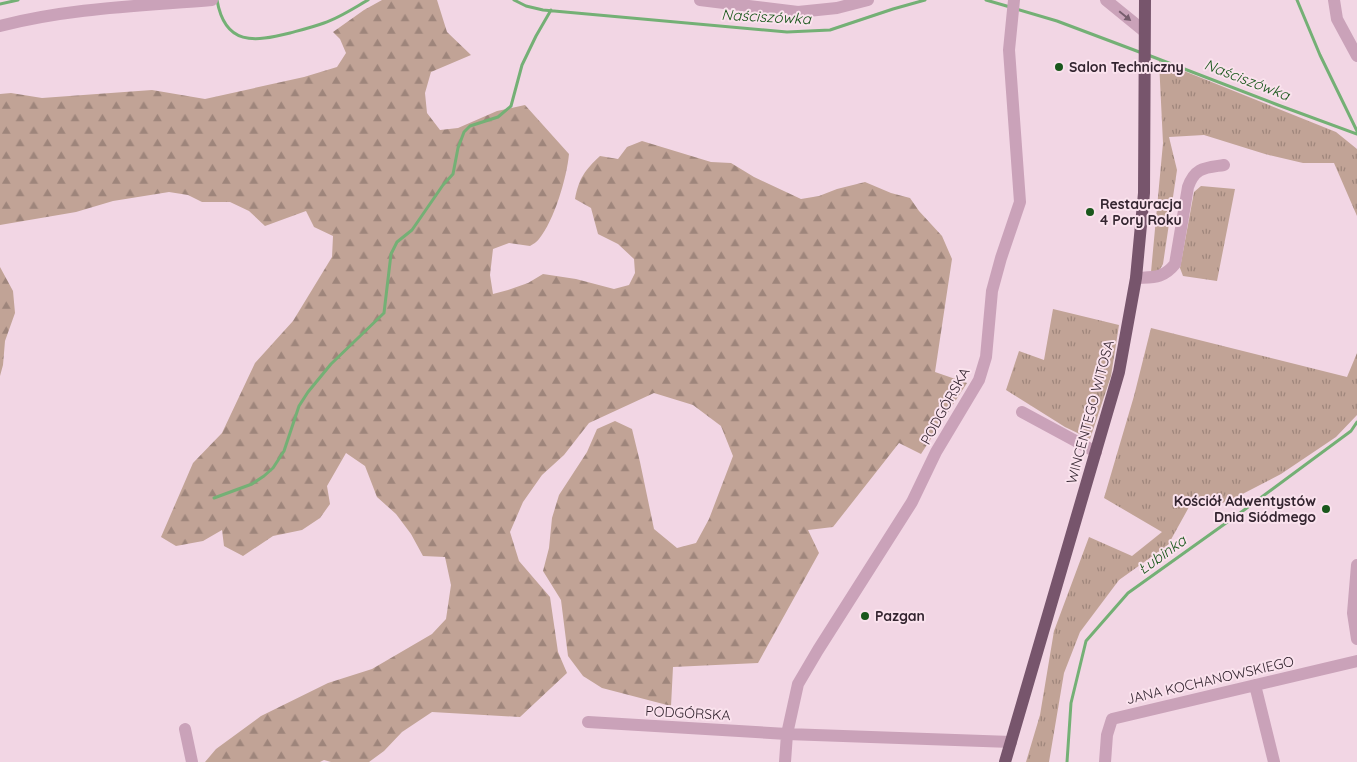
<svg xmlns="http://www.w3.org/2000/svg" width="1357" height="762" font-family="Quicksand,sans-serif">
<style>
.grass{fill:url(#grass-tufts)}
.forest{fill:url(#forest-firs)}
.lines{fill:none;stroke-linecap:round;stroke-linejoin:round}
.stream{stroke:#74b075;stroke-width:3}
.minor{stroke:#caa2b9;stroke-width:12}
.major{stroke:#77556c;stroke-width:12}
.oneway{fill:#785d6e}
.poi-dot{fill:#19571b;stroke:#fae2ed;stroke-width:2}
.labels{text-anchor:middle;stroke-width:4;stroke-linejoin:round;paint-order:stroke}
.poi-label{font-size:14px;font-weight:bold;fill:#342530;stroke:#fae2ed;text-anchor:start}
.street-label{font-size:14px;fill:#342530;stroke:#fae2ed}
.water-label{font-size:15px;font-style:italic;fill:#19571b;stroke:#fae2ed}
</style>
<defs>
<pattern id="grass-tufts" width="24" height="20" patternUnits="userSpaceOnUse" patternTransform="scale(1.25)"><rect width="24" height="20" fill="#c1a396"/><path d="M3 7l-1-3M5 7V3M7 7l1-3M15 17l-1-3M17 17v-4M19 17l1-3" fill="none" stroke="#9e857b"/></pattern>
<pattern id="forest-firs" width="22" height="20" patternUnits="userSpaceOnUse" patternTransform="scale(1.25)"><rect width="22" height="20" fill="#c1a396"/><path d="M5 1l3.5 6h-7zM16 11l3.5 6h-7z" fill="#9e857b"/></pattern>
</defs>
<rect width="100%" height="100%" fill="#f2d6e4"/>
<path class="grass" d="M1159,61L1336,132L1357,149V216L1334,163H1303L1265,154L1204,135L1169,137L1177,170L1163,264L1158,273L1151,272L1163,143Z
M1201,186L1235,189L1217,281L1183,276L1180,268L1194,192Z
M1053,309L1119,325L1111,376L1090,439L1065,427L1006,390L1019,351L1044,360Z
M1151,328L1347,377L1357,353V415L1336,437L1281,474L1227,502L1189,507L1168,545L1119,580L1080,632L1064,673L1049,762H1026L1040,715L1054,631L1089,537L1132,556L1162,532L1104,498L1134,396Z"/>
<path class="forest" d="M382,0H437L447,32L471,55L431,72L425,93L427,113L440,130L458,128L497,111L525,105L569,154C567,177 554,221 539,239C537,242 533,244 530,246L509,243L493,249L490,275L493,294L508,290L528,283L543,274L576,279L614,289L629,285L635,273L634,259L618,244L598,234L591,208L575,199C579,178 585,170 600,156L618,159L627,147L642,141L711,162L731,163L754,177L801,199L819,196L837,189L865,182L891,193L910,198L919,211L942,236L952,259L935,372L967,383L921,454L899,443L833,527L808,530L819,553L758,663L673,667L671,706L602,688L583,676L568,656L561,600L543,571L549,548L552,518L559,495L587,452L597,429L615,421L632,429L640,462L654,529L677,548L696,543L709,519L733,456L721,426L693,405L654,393L589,423L564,455L542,475L523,502L510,532L519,561L550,597L558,652L567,673L520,717L432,712L402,732L384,751L369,762H331L324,760L320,762H205L216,749L261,716L328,683L372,669L432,634L446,619L451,585L445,557L423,556L411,534L396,514L377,497L365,466L346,453L327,486L330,504L320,518L302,530L273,536L243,556L224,546L222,530L203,541L176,546L161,537L193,463L222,433L255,363L293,321L332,257L333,236L314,227L306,211L265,226L249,211L230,202H202L188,195L169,192L113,201L76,212L0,225V94L11,93L42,98L152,90L205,99L304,77L337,67L346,53L340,39L333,32L364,10Z
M0,267L13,291L15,313L5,341L3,365L0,376Z"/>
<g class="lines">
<path class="stream" d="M217,0C225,46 254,42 290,33C301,30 313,27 324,23C339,18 354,8 368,0
M514,0L526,6L543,10L787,32L830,30L893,9L925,0
M986,0L1010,7
M1297,0L1320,55L1357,131
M0,4L18,0
M1016,9L1057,21L1142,53
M1148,55L1278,105L1357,134
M214,498L252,484L264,476L273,468L284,451L299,406L308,392L331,364L384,313L391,254L397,242L412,230L443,185L453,174L458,148L464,132L470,126L498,117L511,106L522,65L536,36L551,10
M1067,762L1071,703L1086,641L1128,593L1240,513L1351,431L1357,422"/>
<path class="minor" d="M700,0L798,12L837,8L868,0
M1106,0L1144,31
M1334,0L1337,19L1357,56
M0,26C69,8 141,6 212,0
M1136,278C1153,277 1163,279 1175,264L1188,187C1195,167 1205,168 1224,165
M1022,412L1096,452
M1357,565L1353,613L1357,639
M1255,685L1274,762
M588,722L787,734L1011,742
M185,729L192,762
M785,762L787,734L798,684L818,650L912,502L936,452L979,380L986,357L992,291L1001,258L1020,202L1009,50L1014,0
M1105,762L1107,735L1112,719L1357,661"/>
<path class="major" d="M1005,762L1119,372L1136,278L1144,193L1145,0"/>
</g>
<defs><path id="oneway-solid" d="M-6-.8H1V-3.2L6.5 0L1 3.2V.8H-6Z" transform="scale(1.25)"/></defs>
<use class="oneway" href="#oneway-solid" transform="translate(1125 16) rotate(39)"/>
<g class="poi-dot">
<circle cx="1059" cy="67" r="5"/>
<circle cx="1090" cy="212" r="5"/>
<circle cx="1326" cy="509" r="5"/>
<circle cx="865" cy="616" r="5"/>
</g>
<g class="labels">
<g class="poi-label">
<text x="1069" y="72">Salon Techniczny</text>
<text x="1100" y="209">Restauracja<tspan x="1100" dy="16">4 Pory Roku</tspan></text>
<text x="1316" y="506" text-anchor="end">Kościół Adwentystów<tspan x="1316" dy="16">Dnia Siódmego</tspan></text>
<text x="875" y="621">Pazgan</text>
</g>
<g class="street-label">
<text transform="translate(945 406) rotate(-61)" y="5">PODGÓRSKA</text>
<text transform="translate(1090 412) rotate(-75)" y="5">WINCENTEGO WITOSA</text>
<text transform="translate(1210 680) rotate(-13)" y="5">JANA KOCHANOWSKIEGO</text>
<text transform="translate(688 713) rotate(3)" y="5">PODGÓRSKA</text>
</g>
<g class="water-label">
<text transform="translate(766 17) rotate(3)" y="5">Naściszówka</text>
<text transform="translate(1247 80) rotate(21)" y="5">Naściszówka</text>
<text transform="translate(1162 555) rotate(-36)" y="5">Łubinka</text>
</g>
</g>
</svg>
